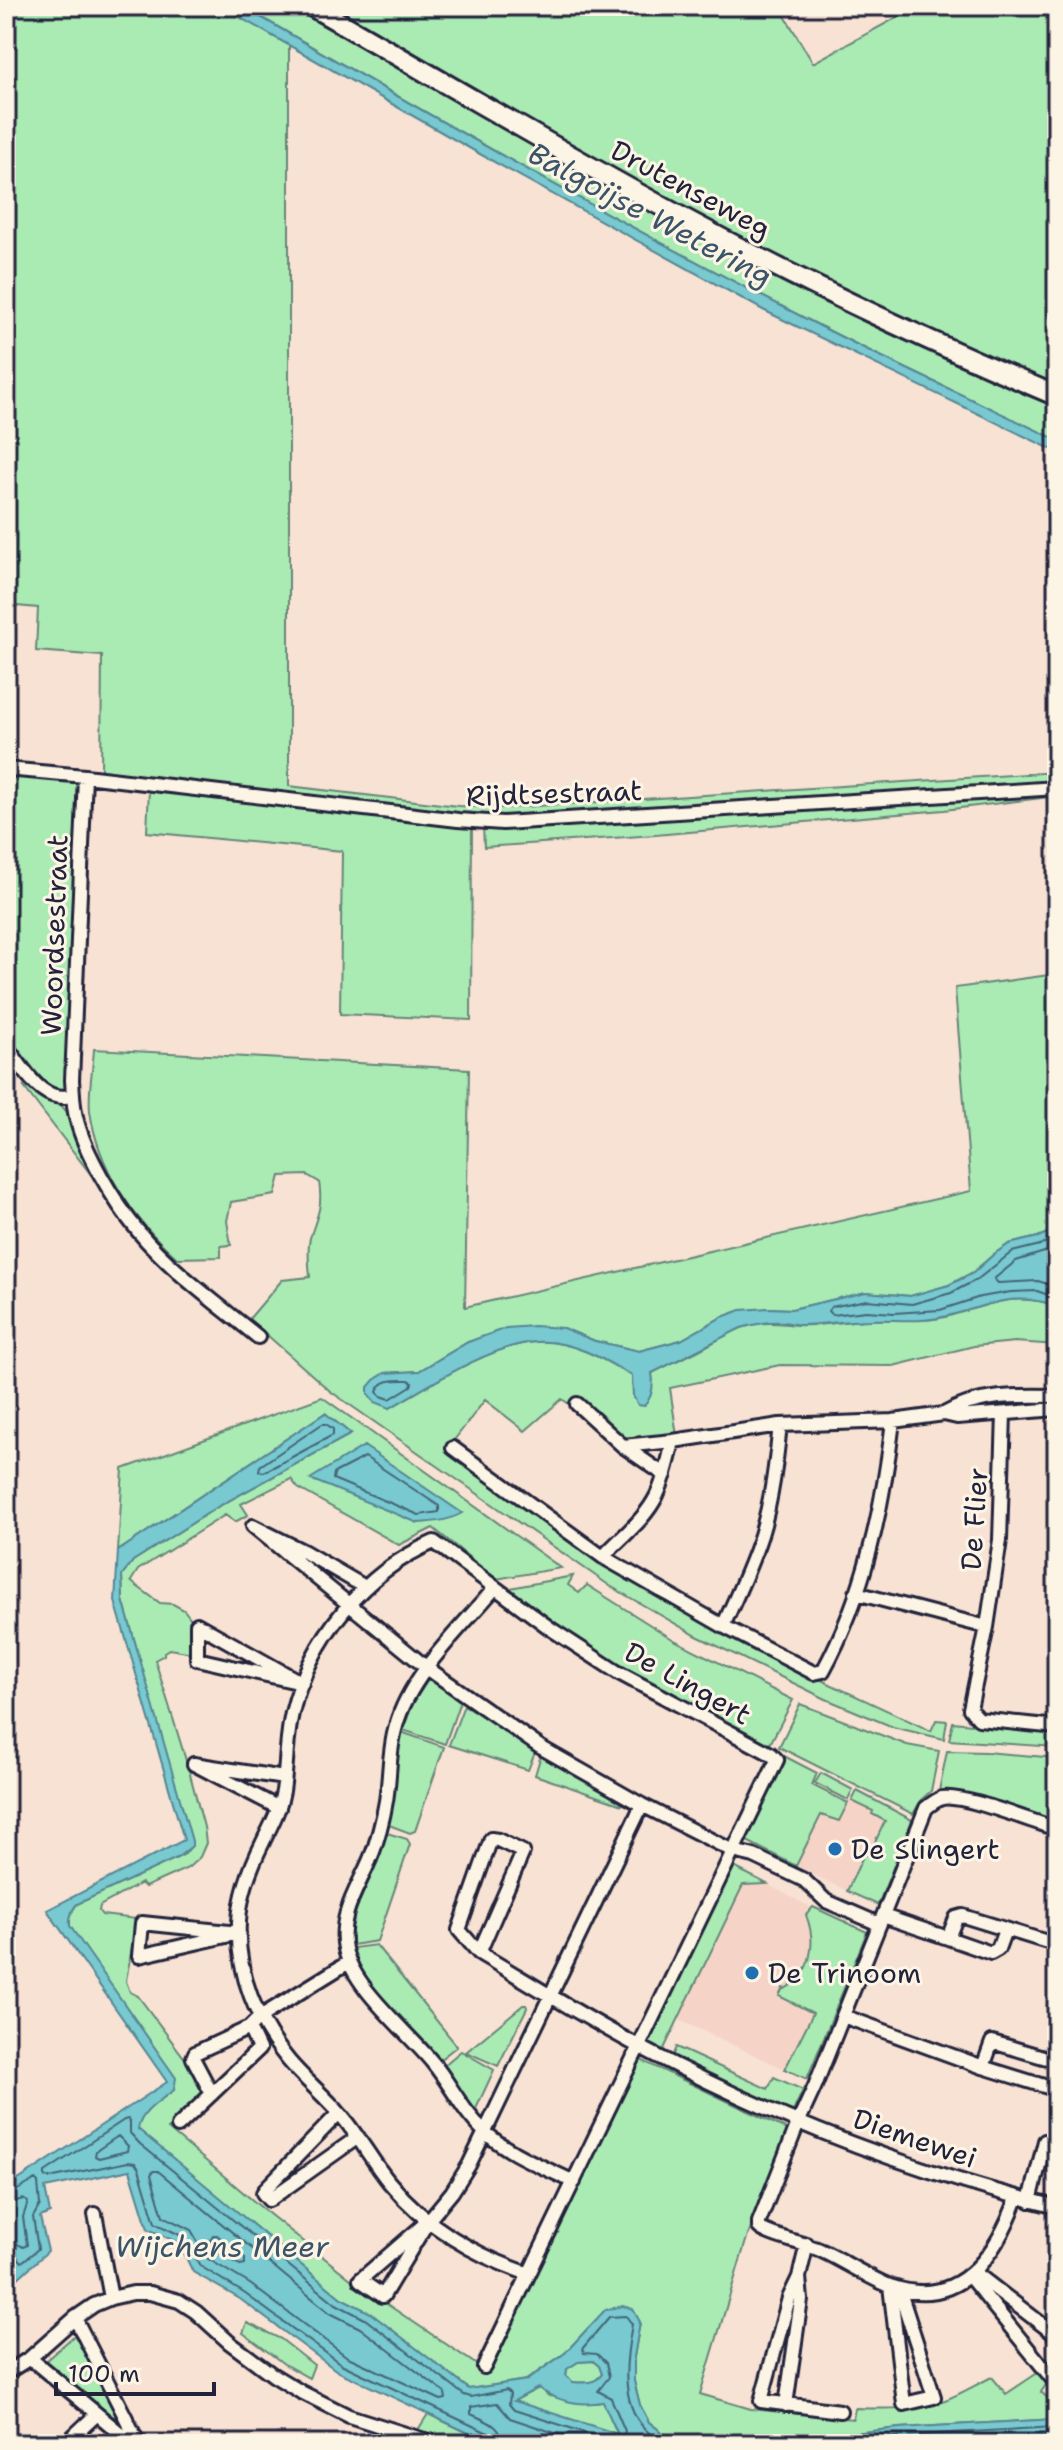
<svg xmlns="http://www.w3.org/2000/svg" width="1063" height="2450" font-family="'Shantell Sans',sans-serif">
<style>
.built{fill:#f5d4c7}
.green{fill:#aaebb4;stroke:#668678;stroke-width:2}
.water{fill:#78c9d0;stroke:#568694;stroke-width:2;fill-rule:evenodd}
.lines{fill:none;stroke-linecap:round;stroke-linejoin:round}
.shore{stroke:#446577;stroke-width:2}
.minor-casing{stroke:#22223b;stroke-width:18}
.primary-casing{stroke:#22223b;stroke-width:24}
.minor{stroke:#fcf5e5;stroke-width:12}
.primary{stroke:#fcf5e5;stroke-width:18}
.poi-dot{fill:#1f6fb2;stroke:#fcf5e5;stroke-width:3}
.labels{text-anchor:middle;stroke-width:6;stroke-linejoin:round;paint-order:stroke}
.street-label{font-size:28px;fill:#22223b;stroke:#fcf5e5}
.poi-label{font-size:28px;fill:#22223b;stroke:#fcf5e5;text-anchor:start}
.water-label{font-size:30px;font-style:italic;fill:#3c5468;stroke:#fcf5e5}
</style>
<rect width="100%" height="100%" fill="#f8e2d3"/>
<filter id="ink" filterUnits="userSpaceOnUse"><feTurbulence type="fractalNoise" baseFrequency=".0125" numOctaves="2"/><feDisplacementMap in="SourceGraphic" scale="16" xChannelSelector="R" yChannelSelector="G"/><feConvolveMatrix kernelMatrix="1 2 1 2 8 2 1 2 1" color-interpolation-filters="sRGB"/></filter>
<g filter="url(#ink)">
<path class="built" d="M794,1775L873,1811L872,1814L885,1820L868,1856L863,1855L847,1891L796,1866L800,1859Z
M744,1885H768L810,1907L805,1914L810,1926L811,1952L798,1977L794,1983L786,1988L783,1986L777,1997L812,2013L785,2069L679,2020Z"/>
<path class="green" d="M6,6H220L289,45V786L458,806L506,808L1057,772V782L553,814L477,817L101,774L102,656L36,651L38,608L6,605Z
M242,6H300L550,150L1057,404V440C977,402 895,365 816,324C622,225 431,117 242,6Z
M329,6H779L813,63L918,6H1057V387L932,333L756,247L673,203Z
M6,774L80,780L67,1088L57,1092L49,1088L6,1035Z
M149,789L472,825L471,1020L340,1014L342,851L147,832Z
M1057,793V796L944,810L655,835L484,847L483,826Z
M1057,974V1229L1038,1237L1009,1244L994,1254L973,1272L949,1285L911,1296L866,1292L792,1309L768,1308L722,1317L681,1340L639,1351L595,1341L563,1328L468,1342L419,1371L385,1373L390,1408C428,1386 491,1345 535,1342C570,1339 604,1359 632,1376V1386L653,1380L651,1374C667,1365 684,1358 701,1349C718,1340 737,1327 756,1324C771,1321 784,1324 798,1325C820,1327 843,1321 865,1320C892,1318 919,1323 945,1317C987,1306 1013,1290 1057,1306V1345L1015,1342L974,1346L893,1366L780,1365L670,1388L677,1436L624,1439L578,1397L569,1404L562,1399L525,1431L485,1400L448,1448C504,1492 560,1536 620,1574C718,1636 826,1681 931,1731L936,1720L947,1721L944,1739L893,1727L826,1699L697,1636L610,1586L330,1391L249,1319L282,1280L310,1277C309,1265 307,1250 310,1238C317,1216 323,1207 319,1182L307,1175L280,1176L275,1195L231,1202L227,1221L231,1245L221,1246V1257L177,1258C133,1220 98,1168 90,1111C88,1091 93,1068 94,1049L469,1069L465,1307L971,1191L955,988Z
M23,1086L60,1104L67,1112L93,1169L92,1176Z
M322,1397L561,1568L496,1579L433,1528L399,1545L298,1488L291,1479L241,1504L248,1515L235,1522L225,1515L138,1570L131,1581L134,1584L160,1603L173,1604L184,1610L191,1619L193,1653L169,1649L164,1652V1655L155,1660L188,1767L204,1827L206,1843L200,1857L188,1868L145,1887L141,1883L100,1906L99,1911L102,1915L137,1919L126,1981L130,1992L138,1996L209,2091L168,2129L263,2209L357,2284L489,2373L639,2059L788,2130L746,2241L700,2394L751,2409L853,2419L855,2408C885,2409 917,2410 945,2400C961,2394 977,2384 992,2377L1006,2394L1042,2370L1050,2379L1041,2392L1049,2399L1057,2388V2419L899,2428L789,2440L729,2442L668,2437L649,2422L640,2405L634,2381V2357L640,2322L589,2327L565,2353L526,2380L469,2389L369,2312L341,2298L137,2129C141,2111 159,2101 174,2090L70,1926C69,1917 71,1911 77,1904L177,1858L185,1854L192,1845L123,1600L122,1576L133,1561L219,1506L351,1434L325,1413L118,1551L123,1469Z
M573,1576L568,1585L579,1593L587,1585L674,1640L793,1700L769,1746L618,1666L505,1589Z
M428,1680H433L460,1701L445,1744L403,1730L413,1703Z
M800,1704L907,1745L939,1751L931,1791L922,1799L913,1814L779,1747Z
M464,1705L536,1750L528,1770L449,1745Z
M953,1722L1057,1733V1747L949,1740Z
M401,1732L444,1747L415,1831L410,1833L389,1825Z
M947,1751L985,1752L1057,1758V1822L954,1791L938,1796Z
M541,1755L623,1803L622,1805L535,1775Z
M784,1756L817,1773L812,1785L848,1803L839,1821L821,1815L796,1866L745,1840Z
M821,1773L853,1790L848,1800L815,1783Z
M857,1791L912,1820L878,1905L847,1891L864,1854L869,1855L885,1821L872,1814L873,1811L852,1801Z
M387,1833L407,1839L410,1844L377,1941L352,1945C350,1910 364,1895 376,1864C380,1854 384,1843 387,1833Z
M732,1866L767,1884L743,1885L662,2053L648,2044Z
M813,1907L867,1932L807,2079L785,2069L813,2013L779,1996L783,1988L785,1989C812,1973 817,1943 806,1915Z
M376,1945L457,2046L439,2060C412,2024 365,1992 353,1948Z
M523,2005H526L527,2008L498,2066L466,2052Z
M676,2047L768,2089L774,2077L803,2090L792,2114L672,2057Z
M461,2051L494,2070L475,2111L443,2066Z
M247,2323L281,2339L314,2365L309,2378L284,2364L243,2333Z
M77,2333L118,2413L111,2420L43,2363Z
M593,2361L599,2366L602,2374C595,2384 583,2383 572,2382L566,2376L567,2369L578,2362Z
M539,2388L549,2396L597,2403L603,2401L618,2435L513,2401Z
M428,2414L492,2444H446L416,2433Z"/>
<path class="water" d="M220,6H242C431,117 622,225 816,324C895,365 977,401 1057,440V452L763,310L478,153Z
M1057,1229V1306C1011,1290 987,1307 943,1317C919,1323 894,1319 870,1320C847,1320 824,1325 802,1325C796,1325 790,1323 784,1322C769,1321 755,1324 741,1328L652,1373C654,1386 653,1397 644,1406L638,1405L633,1396L632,1376C604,1359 570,1339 535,1342C491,1345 428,1386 390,1408L375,1402L368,1394V1387L374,1380L385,1373L419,1371L468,1342L506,1328L534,1326L563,1328L595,1341L639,1351L681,1340L722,1317L741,1310L768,1308L792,1309L866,1292L910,1296L949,1285L973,1273L994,1254L1009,1244L1038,1237Z
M325,1413L351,1434L219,1506L133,1561L122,1576L123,1600L192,1841V1846L177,1858L77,1904C71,1911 69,1917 70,1926L176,2078L174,2090C160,2101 141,2111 138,2129L341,2298L369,2312L469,2389L527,2380L565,2353L605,2310L623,2306L633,2309L640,2322L634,2357V2381L640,2405L649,2422L668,2437L729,2442L789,2440L899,2428L1057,2419V2444H492L337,2371L240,2299L193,2272L179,2243L148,2229L130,2170L45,2188L50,2213L40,2217L48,2251L16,2280L6,2254V2188L167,2082L47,1910L184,1840L115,1601L118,1551ZM593,2361L599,2366L602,2374C596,2384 583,2383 573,2382L566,2376L567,2369L578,2362ZM538,2388C557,2401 580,2406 603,2402L618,2434L514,2401Z
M364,1446L462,1513C448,1521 434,1522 418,1523L310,1479Z"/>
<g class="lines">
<path class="shore" d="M1057,1237L1040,1245L1012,1252L978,1279L951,1293L912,1304L867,1300L831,1307L828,1311L832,1315L866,1311L894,1313L940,1310L980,1297L1011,1292L1037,1291L1057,1298
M1057,1248L1016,1261L994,1279L998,1283L1038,1281L1057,1287
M409,1380L412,1383L411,1386L390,1399L381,1396L377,1392C381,1378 397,1380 409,1380Z
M322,1424H326L333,1429V1435L264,1472L259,1471L260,1466Z
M365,1457L439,1506V1512L419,1515L333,1479L334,1473Z
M118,2136L128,2146L127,2151L99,2158L95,2156L96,2151Z
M153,2171H158L330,2313L360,2328L445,2393L446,2399L441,2400L346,2356L250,2284L208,2259L191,2230L163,2216L151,2175Z
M6,2194L12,2193L35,2180L38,2183L40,2205L33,2217L38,2249L22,2262L14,2253L6,2251
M6,2204L23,2199L28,2202L23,2217L27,2245L23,2247L14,2242L6,2241
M213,2235H217L245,2258V2264L240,2265L217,2251L211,2240Z
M493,2444L492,2438L488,2433L341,2364L244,2293L200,2266L184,2237L155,2223L139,2169L135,2163L128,2162L49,2178L45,2177V2172L124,2120L128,2119L130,2122V2133L140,2144L336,2304L365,2319L464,2395L471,2397L507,2390L510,2394L509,2404L514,2410L614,2442L622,2439L625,2431L611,2398L598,2391L609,2377L606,2363L597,2354L584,2353L582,2349L609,2317L626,2316L632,2324C626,2357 619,2400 644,2428C649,2434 657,2439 664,2444
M503,2444C502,2425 486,2421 471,2414V2407L497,2403L510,2418L588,2444
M836,2444L900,2436L1057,2427
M934,2444L1057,2437"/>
<defs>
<path id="minor" d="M6,769L85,776L458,820L503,823L1057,788
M85,776L72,1080C73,1093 73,1105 76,1117C84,1152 115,1203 138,1231C170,1270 219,1305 258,1337
M6,1046C18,1061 33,1088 52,1095C59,1098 66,1097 73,1096
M577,1404L623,1446L673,1441L780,1425L893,1421L944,1414L957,1417L1057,1409
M944,1414C978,1394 1019,1395 1057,1396
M1004,1414L1000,1540L987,1627L970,1709L979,1719L1057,1727
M623,1446L665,1475
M453,1448L603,1557L723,1626L814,1673L823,1671C865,1594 883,1507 893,1421
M603,1557C621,1537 645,1520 657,1495C665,1478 669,1460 673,1441
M365,1587L303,1551L253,1526L427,1668L540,1747L642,1805L733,1851L754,1856L804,1880L826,1901L879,1924
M494,1589C461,1628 409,1676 396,1726C390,1746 390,1766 388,1786C386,1806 381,1827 375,1846C364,1881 337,1910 345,1949C353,1988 407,2031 433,2063C451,2085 463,2112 484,2131C508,2154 544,2167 574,2182
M856,1593L987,1627
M197,1624L302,1683L197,1659Z
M723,1626C737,1596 751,1566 761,1535C772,1499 776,1462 780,1425
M279,1808L194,1764L284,1778
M883,1916L948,1938L956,1918L963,1916L1057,1945
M142,1923L239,1933L139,1956Z
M948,1938L991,1953L998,1949L1005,1930
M479,1953L459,1930L491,1839L498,1840L523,1852L479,1953C533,1985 587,2019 642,2048C773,2118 913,2172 1057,2207
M843,2016L983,2067L992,2042L1057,2061
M983,2067L1057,2090
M212,2094L193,2058L195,2053L249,2028L260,2017L349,1962
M339,2113L268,2186L263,2193L269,2200L358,2137
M178,2126L259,2049L249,2028
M1017,2198C997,2253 961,2310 893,2287C872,2280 844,2261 822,2251C808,2244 765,2235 759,2227V2222L798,2123L815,2086L926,1808C931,1804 936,1800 942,1798C963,1794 1033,1822 1057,1829
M1030,2201L1045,2141
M95,2214L111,2298
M428,2221L452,2192L469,2165L642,1805
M428,2221L383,2296L360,2280Z
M974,2272L1057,2336
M799,2277L789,2298L761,2401L840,2411
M970,2277L1055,2382L1057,2379
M890,2286L904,2404L934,2397L899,2289
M75,2318L139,2444
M30,2358L133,2444
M484,2367L777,1760L771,1754L617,1672L551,1629L434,1542C364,1572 310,1639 292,1713C286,1739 287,1765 283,1791C280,1810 271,1825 263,1842C251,1866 240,1895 239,1922C236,1974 257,2022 289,2061C305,2080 324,2095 340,2114C358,2135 372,2161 389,2182C427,2228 474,2255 529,2274
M6,2373L30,2358L75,2318L94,2305L111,2298L133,2293H150L179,2301L196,2312L230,2343L273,2375L301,2392L349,2416L437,2444
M786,2405L801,2300L799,2277L807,2244
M65,2444L97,2414"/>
<path id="primary" d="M311,6C432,75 552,147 674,213C799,281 927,341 1057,396"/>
</defs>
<use href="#minor" class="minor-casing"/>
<use href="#primary" class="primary-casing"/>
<use href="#minor" class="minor"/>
<use href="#primary" class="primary"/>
</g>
</g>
<g class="poi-dot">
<circle cx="835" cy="1849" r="8"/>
<circle cx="752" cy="1973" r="8"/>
</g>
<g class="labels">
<g class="street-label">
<text transform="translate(691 189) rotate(28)" y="10">Drutenseweg</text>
<text transform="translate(554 793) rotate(-2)" y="10">Rijdtsestraat</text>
<text transform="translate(54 935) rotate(-88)" y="10">Woordsestraat</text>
<text transform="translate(974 1519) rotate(-86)" y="10">De Flier</text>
<text transform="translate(688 1683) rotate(29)" y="10">De Lingert</text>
<text transform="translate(915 2138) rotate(19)" y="10">Diemewei</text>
</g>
<g class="poi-label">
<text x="851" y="1859">De Slingert</text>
<text x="768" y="1983">De Trinoom</text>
</g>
<g class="water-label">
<text transform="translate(650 215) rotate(28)" y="10">Balgoijse Wetering</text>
<text x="222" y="2257">Wijchens Meer</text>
</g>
</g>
<rect width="1063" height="2450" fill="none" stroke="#fcf5e5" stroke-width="32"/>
<rect x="16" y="16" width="1031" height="2418" fill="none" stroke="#22223b" stroke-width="3" filter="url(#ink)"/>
<path d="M56 2382v12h158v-12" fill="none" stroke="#22223b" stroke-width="4"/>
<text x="68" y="2382" font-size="24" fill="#22223b" stroke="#fcf5e5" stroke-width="6" paint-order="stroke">100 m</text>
</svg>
